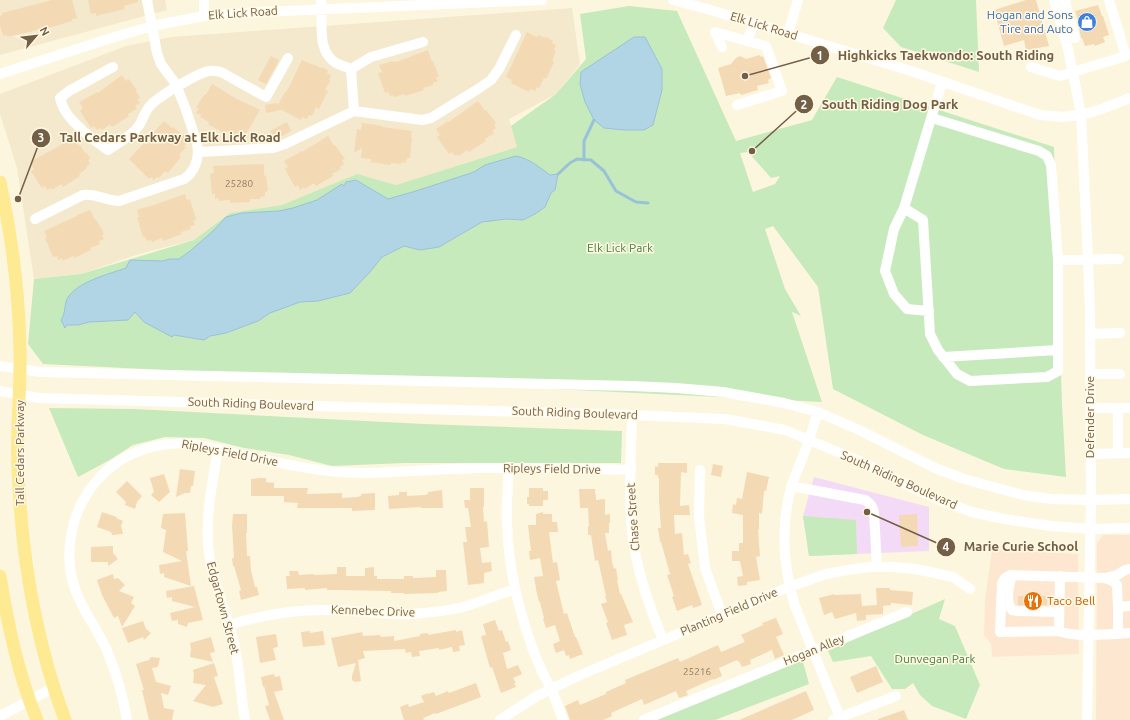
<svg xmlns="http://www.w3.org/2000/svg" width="1130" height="720" font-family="Ubuntu,sans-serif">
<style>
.residential{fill:#f4e9cc}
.commercial{fill:#fee7d1}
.education{fill:#f3dbf8}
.green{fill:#c6eabc;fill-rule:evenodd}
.water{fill:#b2d5e6;stroke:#98c2d8}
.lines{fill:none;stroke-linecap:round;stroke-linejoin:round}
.stream{stroke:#98c2d8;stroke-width:3}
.building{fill:#f3d9b4}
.minor{stroke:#fff;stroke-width:10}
.major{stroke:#feea93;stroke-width:13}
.labels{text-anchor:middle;stroke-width:3;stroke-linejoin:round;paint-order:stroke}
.number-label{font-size:10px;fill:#937d62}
.street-label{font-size:12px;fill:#735e46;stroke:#fff9e4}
.shop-label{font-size:12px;fill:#366cbe;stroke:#fff9e4;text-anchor:end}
.park-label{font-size:12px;fill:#477f40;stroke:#fff9e4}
.food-label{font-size:12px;fill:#c56008;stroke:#fff9e4;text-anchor:start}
.leader{fill:none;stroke:#735e46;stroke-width:1.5}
.callout-dot{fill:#735e46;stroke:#fff9e4;stroke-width:1.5}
.mark-label{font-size:12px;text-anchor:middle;font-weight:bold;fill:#fff}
.callout-label{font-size:13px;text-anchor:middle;font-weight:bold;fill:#735e46;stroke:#fff9e4;stroke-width:3;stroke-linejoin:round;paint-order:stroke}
</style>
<rect width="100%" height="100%" fill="#fdf6de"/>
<path class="residential" d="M0,0H165L167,10L0,55Z
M572,8L580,64L556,94L509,119L517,147L396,185L356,174L324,189L282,205L230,213L194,240L139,254L81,274L34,279L17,168L0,114V94L126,46L171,37Z"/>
<path class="commercial" d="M1103,535H1130V720H1096L1097,543Z
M992,550L1078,554L1079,654L992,657L991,644L984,635L985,600Z"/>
<path class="education" d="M814,477L929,507V551L809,556L803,516Z"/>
<path class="green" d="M896,0H976L979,72L901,47L883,28Z
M629,6L677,11L736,141L812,120L837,77L1054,147L1062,404L1066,477L1004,469L923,435L833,389L818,287L773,226L765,229L785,289L801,316L792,312L822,402L43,364L28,344L34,279L81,274L194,240L230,213L282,205L357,174L396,185L517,147L511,126L556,94L586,59L580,14ZM748,152L771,178L780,176L775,184L753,192L740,153Z
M49,408L135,409L424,424L622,431L621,463H405L332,466L289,455L244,448L204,438L165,437L133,445L108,461L78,477Z
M803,516L856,520L857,554L809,556Z
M945,599L939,619L955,626L980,685L966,719L932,706L920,695L913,683L905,689H892L871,656L833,662L828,651Z
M802,658L809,684L715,720H653Z"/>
<path class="water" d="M634,37H645L662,69V90L653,125L644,130H624L604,128L594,120L585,102L580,84L581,72Z
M516,156C530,159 539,167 550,175L558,174L555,190L551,193L545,207L535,214L523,220L506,219L482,222L439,247L420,250L404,246L382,257L370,272L350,293L318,301L300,302L270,313L258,321L226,333L210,336L204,340L174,335L172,337L144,322L135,312L128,320L89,322L78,325H67L65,328L61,320C66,312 64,306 67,299C76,282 109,274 126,268L130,260L162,261L170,259H179L190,251L212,232L226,217L242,213L279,211L293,208L317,200L342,184L344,186L346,182L356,180L388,199L416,191L474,172L485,165L502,160Z"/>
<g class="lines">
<path class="stream" d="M584,160V141L594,120
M558,174L570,163L577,159L591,160L604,171L616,191L636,202L648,203"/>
</g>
<path class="building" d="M52,0H72L77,18L72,19V21L55,26L7,37V35L3,36L0,25V16L2,15V13Z
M88,0H138V2L124,6L125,9L96,16V13L91,14Z
M1026,0H1036L1049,46L1026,50L1024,40L1004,46L994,10Z
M1098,5L1102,16H1103L1109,35L1103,37L1105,42L1095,46L1094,44L1085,46L1082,38H1081L1078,23H1079L1075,11Z
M527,32L537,37L538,35L546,38V37L553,41L552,43L556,45L554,50L556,51L552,61L554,62L546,79L544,78L539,88L537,87L535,91L530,89L529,92L511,83L512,80L506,77Z
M428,50L432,62L433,61L439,77H436L438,81L433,83V85L423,88L424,90L405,96L404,94L394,97L393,95L390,96L388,92L385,93L378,73L382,72L379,65L393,61V62L399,61Z
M760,55L761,57L763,56L771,78L768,80L769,83L757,86L758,90L741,95L740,93L726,96L718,68L731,64L736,58L740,56L746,59Z
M271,56L279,60L266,84L258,80Z
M302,60L313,65V64L321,68L322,67L328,70L327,73L331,75L329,80L330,81L325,90L328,91L319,109L316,107L312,116L309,115L307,119L302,117L301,120L280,109L281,110L266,113L265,105L277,103L278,105L285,92H286L289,87Z
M122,75L126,81L129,79L137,91H136L140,98L137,99L140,103L135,106L137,108L128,114L129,116L112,127L110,124L102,130L100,128L97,130L94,126L91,128L80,111L83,108L79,102L92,95L97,92L98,93Z
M212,84L235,98L260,110L246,134L243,132L241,137L237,135L236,136L227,131L225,134L208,124L209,122L200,117L201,115L196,113L199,109L196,108L200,101L205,94L206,95Z
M478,101L485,111L486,110L496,123L494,125L496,128L492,131L494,133L485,139L486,141L469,152L467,150L459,156L458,154L455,156L452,152L449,154L437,137L440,135L436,129L448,121L449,122L453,119Z
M164,121L172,128L173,127L186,137L185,139L188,142L184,146L186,147L179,155L181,157L168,173L165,171L159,178L157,177L154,180L151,177L149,179L129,159L147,140Z
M287,122L291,131L275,140L270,131Z
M362,123L376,125L382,126V127L412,131L411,137L412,138L410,158H407L406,163L402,162L401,164L391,163L390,165L371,162V159L361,158L362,148L354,153L357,129L361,130Z
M73,136L79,146L80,145L85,153L86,152L90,158L88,160L90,164L86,167L87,168L79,174L80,176L63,187L61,184L52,190L51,188L47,190L45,186L42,188L31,171L34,169L30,162L61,145V144Z
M328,136L334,146L335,145L345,159L342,160L344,164L340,167L341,169L332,174L333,176L316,186L314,183L305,189L304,187L300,190L298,185L295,187L285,169L288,167L284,161L297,154L302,151V152Z
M264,164V175L266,176L268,191L265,192V196L260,197V199H250V202L230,203V200L219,201V198L215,199V194H212L210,174L214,173L213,166Z
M185,194L187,200L190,199L196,220L193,221L195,225L190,226L191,229L181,232L182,234L163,241L162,238L152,242L151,240L147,241L145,237H143L137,217H139L137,210L150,206H151Z
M90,210L95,220L96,219L100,227H101L104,234L102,235L104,239L99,241L100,244L90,248L91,250L74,258L73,256L63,261L62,258L58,260L57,256L53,257L45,238L47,237L44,231L77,216V215Z
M658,463H687V473L681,472L680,506L689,505L690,515H674L675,534L682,533L684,555L688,554L691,563L688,564L702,605L693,608L692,605L677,611L672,597L674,596L667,575L670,574L661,542H660L658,528H661L659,500V478H658V475H655V466L658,467Z
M713,464L723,466L721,477L711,475Z
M180,469L195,471L193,486H191L190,493H185L176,497Z
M747,472L769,477L766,491H764L762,514L759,513V530H758L760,556L756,557L760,580L747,582V585L738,586L737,577L743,576L740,561H732V551H739V543H743V515L732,513L733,504L736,505L737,498L742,499Z
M164,474L170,492L159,502L151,495L154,492L150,478Z
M259,478H266V482L274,483V488H308L307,494L342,493V498L357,497L361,496V494L375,493V510L352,511V508H297L298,503L284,502V496H251V479Z
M127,481L142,496L137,502L135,509L125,505L126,502L116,492Z
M470,488H484V507H483L484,522L487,521L489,547L480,548L482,563L491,562L492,571L484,573V583L468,585L463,542H467L465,527H471L468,508H465L464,500H470Z
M529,488H543V491H548V500H543V506H529V504H527V497H529Z
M579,489H595V494H596V500L605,499V515L610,514V523H609V533H605L608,551L611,550L612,562L614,569L616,568L618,580H617L620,594H621L633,622L624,625L627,635L612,640L606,623L608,622L601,604L607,602L605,596H606L598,560L595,561L591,535H588V526H589L588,508H580Z
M442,490L443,508H421V507L389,509L388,496L399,495V492H407V496L425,495L428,494V492Z
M102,512L117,517L116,518L123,521L121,526L123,534L112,535L111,532L97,527Z
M543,512V514H552V522H557L558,532H549L553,563L557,562L560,580L556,581L564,614L567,613L575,637H576L583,654L570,659L569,655L566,656L564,650L556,653L553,644L560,641L555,625L546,628L543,619L544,618L540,602H539L537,594L534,577L543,576L540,558L530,560L529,551H531L528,525H536V514Z
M185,513L188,551H186L191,586L164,577V573L160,574L159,565L182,561L163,552L166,530L161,528L163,514Z
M233,514H247V533H246L247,556H250L251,571L255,587H257L259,595L241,600L239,591L241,590L234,566H233L232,558H234L232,526Z
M917,514L918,546L901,547L899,515Z
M113,546V553L118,559L108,566V562H91V547Z
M337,567H346V576H365V568L374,567V576H377V579H404V576H413V578L436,577V570H446L447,591L438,592V593L404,594V593H391V591L338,590H327V588L305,590V588L287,589L286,576H290L289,571H298L299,575L314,574V575L337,574Z
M113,574L114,579L118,578L125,585L119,591L134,597L131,603L135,606L122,627L118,616L114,618L102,595L97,580Z
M194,586L203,620L188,623L187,627L178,624V620L172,621L170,613L195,607L172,601V597L167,598L166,591Z
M876,588H890V590L913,592L912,605L891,603V605L883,606V614L866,615V620L857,621L856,613L835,619L832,612L824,615L819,598L834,594V595L861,594L862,606L877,605Z
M1018,596H1047V605H1018Z
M776,618L783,634L776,637L784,655L775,659L772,650L750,660L751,664L742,667L739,661L738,662L737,660L719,668L722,676L713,680V679L686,691L688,695L679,698L676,691L644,705L642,699L611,713L612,716L603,720H570L565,706L578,700L580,705L606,694V692L626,683L625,680L678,658L680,662L718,645L721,652L745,642L741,635L763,625L762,623Z
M495,620L499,631L502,630L506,642L508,641L511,650L503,653L507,669L518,665L522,674L513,678L516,683H514L516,687L501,693L492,667L490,668L481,636L486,635L483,624Z
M143,621L146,629L151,633L144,640L143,637L128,643L122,628Z
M456,630V632L462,630L465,645L459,646L460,651L453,652L452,647L439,650V648L419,651L420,656L412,657L411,652L406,653L405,649L363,651L365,658L358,660L361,681L355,682L352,680V676L356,663L338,667L331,638L362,632L363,636L380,635L381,637L394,636V641L420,636V634L428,633V635Z
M310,631V633L323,631L325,645L303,647L301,632Z
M276,634L278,647L273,648L276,660L260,663L256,637Z
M211,637L215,652L210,653L213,662L190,657L191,649L190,643Z
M151,657L160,658L158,667L152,668L156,682L171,686L168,695L161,693L164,708L174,710L172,720H149L142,690H144L136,664L149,660Z
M214,663L218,676L214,677L223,704L213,707L193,701L206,685L193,683L194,674L193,670Z
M876,666L883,682L857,693L850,677Z
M274,674L275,677L280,676L283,690L274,692L284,720H270L265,706L269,705L264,686L263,687L261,677Z
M476,683L481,697L436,714L435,713L423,718L424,720H404L400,707L408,704L409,707L424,702L421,696L428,693V694L434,692L436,696L448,691L449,693Z
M806,691L814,710L805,714L792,720H739Z
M904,710L908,720H878V719Z"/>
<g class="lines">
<path class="minor" d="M321,0C324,20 315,50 336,63C340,65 346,67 351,69L354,111
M673,0L707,9L911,71L1040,115L1063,117L1089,113L1104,108L1130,98
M1054,0L1068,49L1081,114L1087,239L1090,311L1091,500L1087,720
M1066,0L1065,2L1075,38
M204,16V0
M788,34L798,0
M722,47L715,32L747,41L754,23
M113,67L69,91L60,98C64,114 72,120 83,131C91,138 99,144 108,150C118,143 129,138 137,128C143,122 144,111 151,105C159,96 198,73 209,71C213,70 217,71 221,72L266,97L288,58
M1031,67L1060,76L1126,56L1109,0
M351,69L371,57L423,42
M0,74L108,39L152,26L204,16L260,12L542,0
M942,82L904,208L923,220L930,334L938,350L957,374L970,381L1047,377L1058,371V260L1119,259
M737,105L782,91L766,46L747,41
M932,118L1039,151L1047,156L1051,165L1058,260
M198,152L273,148L285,144L354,111L422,120L431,118L478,89L491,80L499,69L516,35
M904,208L894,229L885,271L894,294L907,309L929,311
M35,219L83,195C96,193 107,201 119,201L184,179L189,175L194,168L197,160L198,152L197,143L186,110L177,87L173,80L169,75L161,64L157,53L147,0
M1090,334L1120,333
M943,357L1057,350
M0,366L41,372L632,386L676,388L723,392L784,403L818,412L859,430L935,468L964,479L1023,495L1051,499L1091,500L1130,499
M1090,374H1120
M0,391L39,398L632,415L725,419L785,430L862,462L913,488L944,502L972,512L1004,519L1051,526L1090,529L1130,528
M1090,408H1130
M818,412C813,428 808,444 802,459C798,468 794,478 791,488C780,528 783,566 795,606L841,720
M632,415C631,459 627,508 635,552C641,583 651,611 663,640
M218,449C213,480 206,511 208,543C210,577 225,606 233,639C240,666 240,693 245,720
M1118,453V408
M1091,454L1130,453
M509,467C508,486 506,504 507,522C508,564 517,605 531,644C536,660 543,674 551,689C556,699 559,710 563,720
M700,470L699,516L705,568L722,615
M791,486L865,500C871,504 873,506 874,513L877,567
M1012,575C1009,585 1005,601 1012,610L1017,611L1059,612
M1105,578L1117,575L1125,570L1130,569
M1118,607L1117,585L1113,581L1105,578L1010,575L1005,578L1002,583L1000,632L1059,631C1075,638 1112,634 1130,633
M229,625C262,615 294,609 329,610C356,610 383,615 411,614C428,613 446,611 463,607C480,602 497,595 515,589
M1059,631L1060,576
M1118,634V607L1130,606
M0,716L53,688
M127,720C123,697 117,675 108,653C100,634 88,618 79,599C60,558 70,508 101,476C125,451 159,441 193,444C241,454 289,467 338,472C376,475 414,470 453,469C512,466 572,469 631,470
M500,720L537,696L578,676L789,587L826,574L848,570L870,567H893L916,569L953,577L970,589
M644,720L907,612
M833,720L896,696"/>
<path class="major" d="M0,182C12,237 19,293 20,350C21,389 16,429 18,468C21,554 35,639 65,720
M0,576C8,625 18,674 37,720"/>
</g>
<defs>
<symbol id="shop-disc" viewBox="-11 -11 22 22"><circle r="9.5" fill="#3f7fe0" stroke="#fff9e4"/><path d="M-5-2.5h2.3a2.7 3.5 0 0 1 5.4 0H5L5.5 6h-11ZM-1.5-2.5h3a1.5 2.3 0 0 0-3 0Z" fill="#fff"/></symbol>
<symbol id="restaurant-disc" viewBox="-11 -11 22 22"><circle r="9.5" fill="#e8710a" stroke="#fff9e4"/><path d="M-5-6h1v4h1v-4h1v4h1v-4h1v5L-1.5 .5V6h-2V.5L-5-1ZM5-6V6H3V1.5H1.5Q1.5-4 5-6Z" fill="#fff"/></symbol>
</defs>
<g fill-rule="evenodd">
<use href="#shop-disc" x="1076" y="11" width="22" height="22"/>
<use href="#restaurant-disc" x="1022" y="590" width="22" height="22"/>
</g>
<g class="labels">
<g class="number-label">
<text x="239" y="187">25280</text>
<text x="697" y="675">25216</text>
</g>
<g class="street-label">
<text transform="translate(243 13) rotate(-4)" y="4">Elk Lick Road</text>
<text transform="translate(764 26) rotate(17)" y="4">Elk Lick Road</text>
<text transform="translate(251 404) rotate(2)" y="4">South Riding Boulevard</text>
<text transform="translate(575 413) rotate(2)" y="4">South Riding Boulevard</text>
<text transform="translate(1090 417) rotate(-90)" y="4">Defender Drive</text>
<text transform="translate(20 453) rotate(-90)" y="4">Tall Cedars Parkway</text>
<text transform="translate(230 453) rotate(11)" y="4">Ripleys Field Drive</text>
<text transform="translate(552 469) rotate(1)" y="4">Ripleys Field Drive</text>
<text transform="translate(899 480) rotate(24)" y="4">South Riding Boulevard</text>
<text transform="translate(633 517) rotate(-94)" y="4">Chase Street</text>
<text transform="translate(223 608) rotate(75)" y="4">Edgartown Street</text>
<text transform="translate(373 611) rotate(2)" y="4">Kennebec Drive</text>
<text transform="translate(729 612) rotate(-23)" y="4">Planting Field Drive</text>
<text transform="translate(814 650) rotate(-22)" y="4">Hogan Alley</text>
</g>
<g class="shop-label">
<text x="1073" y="19">Hogan and Sons<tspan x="1073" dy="14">Tire and Auto</tspan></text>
</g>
<g class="park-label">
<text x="620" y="252">Elk Lick Park</text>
<text x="935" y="663">Dunvegan Park</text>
</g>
<g class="food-label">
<text x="1047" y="605">Taco Bell</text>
</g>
</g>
<path class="leader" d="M745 76L820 55M752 151L804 104M18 199L41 138M867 512L946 547"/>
<g class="callout-dot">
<circle cx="745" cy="76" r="4"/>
<circle cx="752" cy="151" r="4"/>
<circle cx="18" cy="199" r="4"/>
<circle cx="867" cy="512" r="4"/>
<circle cx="820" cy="55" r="10"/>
<circle cx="804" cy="104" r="10"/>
<circle cx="41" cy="138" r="10"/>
<circle cx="946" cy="547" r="10"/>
</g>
<g class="mark-label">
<text x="820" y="60">1</text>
<text x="804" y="109">2</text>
<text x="41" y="142">3</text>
<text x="946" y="551">4</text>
</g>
<g class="callout-label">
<text x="946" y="60">Highkicks Taekwondo: South Riding</text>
<text x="890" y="109">South Riding Dog Park</text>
<text x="170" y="142">Tall Cedars Parkway at Elk Lick Road</text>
<text x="1021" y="551">Marie Curie School</text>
</g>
<g transform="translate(36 36) rotate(62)" stroke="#fff9e4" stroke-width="3" paint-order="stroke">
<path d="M0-3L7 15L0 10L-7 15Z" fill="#735e46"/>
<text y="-6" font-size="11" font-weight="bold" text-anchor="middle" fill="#735e46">N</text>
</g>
</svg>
